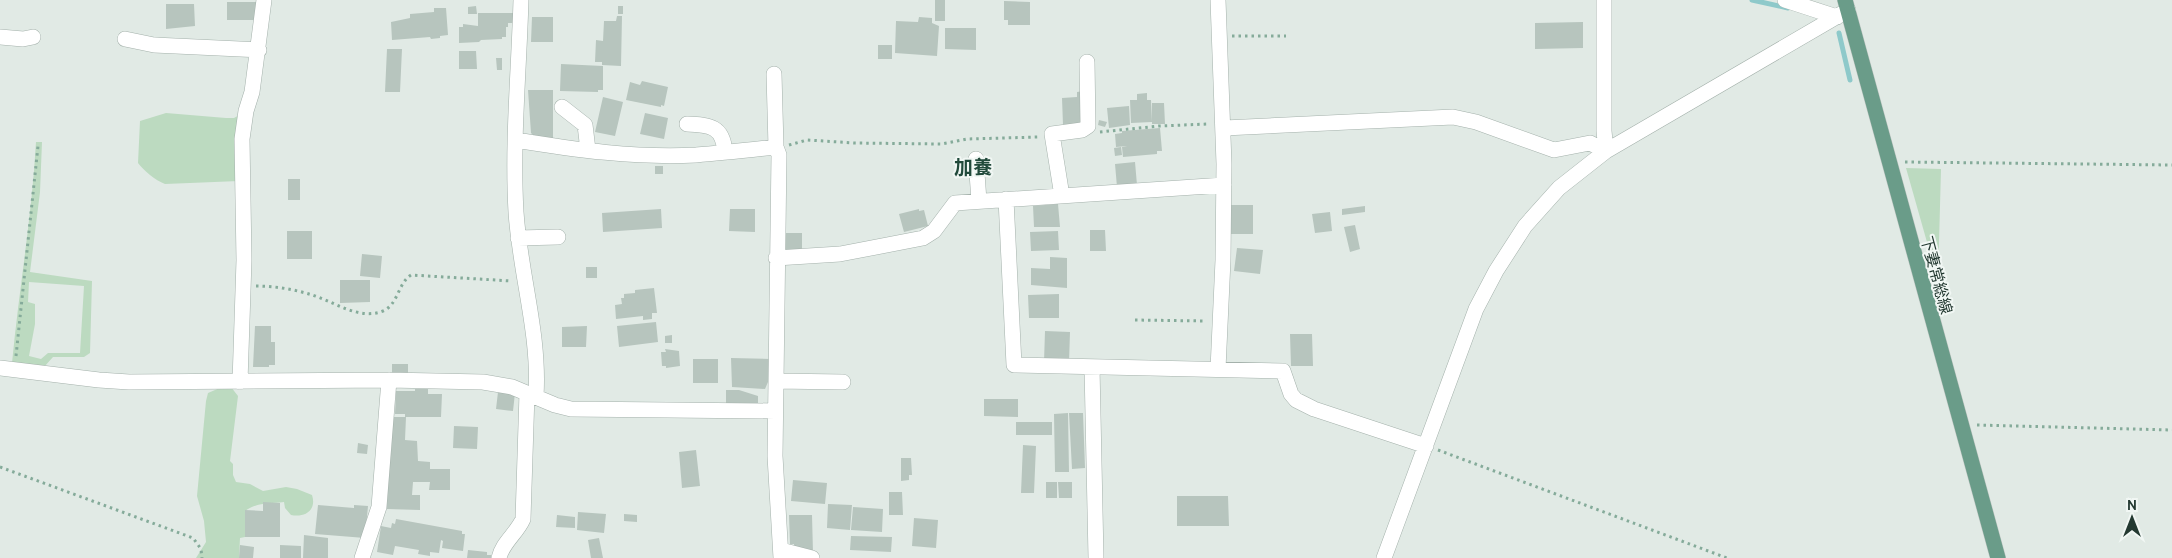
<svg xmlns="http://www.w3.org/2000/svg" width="2172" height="558" font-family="Cabin,'Noto Sans JP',sans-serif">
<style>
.green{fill:#bcdac0;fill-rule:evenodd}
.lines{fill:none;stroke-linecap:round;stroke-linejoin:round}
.stream{stroke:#8ec9ca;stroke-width:5}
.building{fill:#b7c5be}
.minor-casing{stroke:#a4b1ab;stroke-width:16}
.major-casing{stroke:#bdc4c1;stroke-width:16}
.path{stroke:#85ab9a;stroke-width:3;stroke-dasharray:2.5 4;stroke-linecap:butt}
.minor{stroke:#fff;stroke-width:15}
.major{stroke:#6a9c89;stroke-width:15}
.labels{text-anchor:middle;stroke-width:4;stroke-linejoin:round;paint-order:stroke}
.street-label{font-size:16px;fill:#233931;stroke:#f1f7f4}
.quarter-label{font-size:19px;font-weight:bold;fill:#214a3b;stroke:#f1f7f4}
</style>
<rect width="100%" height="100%" fill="#e1eae5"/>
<path class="green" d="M166,113L226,118H234L241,114L239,181L165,184C155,180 144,171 138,163L140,121Z
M36,142H42L40,192L30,272L92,281L90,353L84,357H53L44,367L12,363C19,289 32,216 36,142ZM29,282L84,286L80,353H48L41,359L29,356L35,324V304L28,302Z
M1906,168L1941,169L1938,281Z
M222,387H231L238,396L230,461L233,464V475L236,482L250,484L263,491L286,487L297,489L312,495C317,510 305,518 291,515L285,508L284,502C269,504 258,502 245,511V537L240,538L239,558H196L206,542L204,521L197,496L206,401L208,393Z"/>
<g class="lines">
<path class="stream" d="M1752,0L1788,8
M1839,33L1850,80"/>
</g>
<path class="building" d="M935,0H945V21H935Z
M1004,1L1030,2V25H1008V20H1004Z
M227,2H257L258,20H227Z
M166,4H194L195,26L166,29Z
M476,6L477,14H468V7Z
M618,6H623V14H618Z
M434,8H446L448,35L440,36V38L431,39L430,37L392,40L391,22L410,18V14L434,12Z
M478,13H513V23H508V27H506V37H502V39L481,40L479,42L459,43V27H463V24L478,26Z
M617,16H622L621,66L602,65V62H595L596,40L603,41L604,21H616Z
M532,17H553V42H531Z
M919,17L932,18V23L939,26L937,56L895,53L896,21L918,22Z
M1583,22V48L1535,49V23Z
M945,28H976V50L945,49Z
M878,45H892V59H878Z
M387,49H402L400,92H385Z
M459,51H476L477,69H459Z
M496,58H502V70H497Z
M561,64L603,66V90H598V92L560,91Z
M642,81L668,87L664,106L661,105V107L626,100L630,82L640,85Z
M528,90H553V139H537L531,133Z
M1084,91L1085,124L1063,125L1062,98L1077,97V92Z
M1147,93V100H1151L1152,122L1131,123L1130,100H1137V94Z
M603,97L623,102L615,136L595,132Z
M1152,103H1164L1165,124H1152Z
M1129,106L1130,125L1109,128L1107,108Z
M645,113L668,118L664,139L640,134Z
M1099,120L1107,122L1105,127L1098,125Z
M1160,128L1162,151H1157V154L1123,157L1122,147L1127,146L1116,147L1115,134L1122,133V131Z
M1121,147L1122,155L1115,156L1114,148Z
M1135,162L1137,185L1117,187L1115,164Z
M655,166H663V174H655Z
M288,179H300V200H288Z
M1058,204L1060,227H1034L1033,206Z
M1231,205H1253V234H1231Z
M1365,206V212L1342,215V209Z
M661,209L662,228L603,232L602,213Z
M730,209H755V232L729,231Z
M919,209V211L924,210L928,226L904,232L899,214Z
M1330,212L1332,231L1315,233L1312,214Z
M1355,225L1360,249L1350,252L1344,227Z
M1090,230H1105L1106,251H1090Z
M287,231H312V259H287Z
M1058,231L1059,250L1031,251L1030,232Z
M785,233H802V250H785Z
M1237,248L1263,250L1260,274L1234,271Z
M362,254L382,256L380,278L360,276Z
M1050,257L1067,258V288L1031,285V268L1050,269Z
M586,267H597V278H586Z
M340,280H370V302L340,303Z
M654,288L657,313H652V319L643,320V316L616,319L615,305L622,304L621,298H624V294L635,293V290Z
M1059,294V318H1029L1028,295Z
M656,322L658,342L619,347L617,326Z
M255,326H271V342H275V365H269V367H253Z
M587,326L586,347H562V327Z
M1045,331L1070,332L1069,363L1044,362Z
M1290,334H1312L1313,366H1291Z
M672,335V343H665V336Z
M665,349L679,351L680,366L666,368V366H662L661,352H666Z
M731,358L771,359V382H768L765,389L732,387Z
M693,359H718V383H693Z
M392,364H408V374H392Z
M415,389H428V394H442L441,417H405V414H395L396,391H415Z
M726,390H739L758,396V403H726Z
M498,392L515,393L513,411L496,409Z
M984,399H1018V417L984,416Z
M1068,413L1069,472H1055L1054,414Z
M1069,413H1083L1085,468L1072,469Z
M392,417H406L405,440L417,441L418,461L430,462V469H450V490H429L430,482H413L412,495H420V510L387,509L388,454H391Z
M1016,422H1052V435H1016Z
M454,426L478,427L477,449L453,448Z
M358,443L368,445L367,454L357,453Z
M1023,445L1036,446L1034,493H1021Z
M696,450L700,486L682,488L679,452Z
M901,458H911L912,475H909V480L901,481Z
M793,480L827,483L825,504L791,501Z
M1046,482H1057V498H1046Z
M1058,482H1072V498H1059Z
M889,492H902L903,515H889Z
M1177,496H1228L1229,526H1177Z
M263,502L280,503V537H245V510L263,511Z
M828,504L852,505L850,530L827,528Z
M318,505L354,508V505L368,506L365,538L315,534Z
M853,507L883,509L882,532L851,530Z
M578,512L606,514L604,533L577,530Z
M624,514L637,515V522L624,521Z
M557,515L575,517V528L556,527Z
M789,515H812L813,553L794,548V544H790Z
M914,518L938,520L936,548L912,546Z
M396,519L462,531V534H465L463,551L442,548L443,541L441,540L439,553L430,552V556L418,554L419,550L395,546L393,555L377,552L381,526L391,528L392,523L395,524Z
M304,535L328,538V558H303Z
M851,536L892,537L891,552L850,550Z
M599,538L603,558H591L588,540Z
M240,545L254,547L253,558H239Z
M280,545L301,546V558H280Z
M468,550L487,552V555H491V558H467Z"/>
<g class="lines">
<defs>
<path id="minor" d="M521,0C519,70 512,142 516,212C520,274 540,334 536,396
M1604,0V131L1606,151
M1785,0L1837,17
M0,37L23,39L33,37
M125,39L154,45L259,50
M774,74L776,147
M562,107L585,125L588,150
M687,124C710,125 723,126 725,152
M1224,128L1453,117L1476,122L1554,150L1590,143L1606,151
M516,140C575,150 636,158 696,155C722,153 749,150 776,147L779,155L775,456L781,558
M976,159L979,201
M1062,196L1052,134L1082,130L1088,126L1087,62
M1006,199L1014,365L1283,371L1291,394L1296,400L1314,409L1426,446
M518,238L558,237
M776,258L840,254L923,238L934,231L955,203L1224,185
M1092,367L1096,558
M0,368L99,380L129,382L389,380L483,382L512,387L555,405L571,409L775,411
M1218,369L1223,260L1224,164L1218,0
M776,381L843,382
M240,382L244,260L242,139L246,111L252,92L264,0
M781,550L812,558
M362,558L379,507L389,380
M499,558C502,543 517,533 523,519L527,393
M1384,558L1476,309L1496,271L1525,226L1559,188L1606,151L1848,10"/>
<path id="major" d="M1845,0L1998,558"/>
</defs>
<use href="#minor" class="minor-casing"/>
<use href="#major" class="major-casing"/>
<path class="path" d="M1232,36H1286
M1100,132L1159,126L1208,124
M789,145L807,140L855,143L942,144L967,139L1039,137
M1905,162L2172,165
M256,286C274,286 292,289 309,294C332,300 358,321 383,311C398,305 398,283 411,275L512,281
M1135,320L1206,321
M16,356L38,146
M1977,425L2172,430
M1438,450L1727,558
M0,467L193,538L201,549L202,558"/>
<use href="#minor" class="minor"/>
<use href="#major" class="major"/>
</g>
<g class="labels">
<g class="street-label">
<text transform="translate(1937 275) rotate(75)" y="6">下妻常総線</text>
</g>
<g class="quarter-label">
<text x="973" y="174">加養</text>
</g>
</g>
<g transform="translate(2132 518)" stroke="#f1f7f4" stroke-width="4" paint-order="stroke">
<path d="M0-4L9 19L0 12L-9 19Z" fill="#233931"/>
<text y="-8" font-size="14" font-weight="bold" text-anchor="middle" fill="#233931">N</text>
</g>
</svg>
